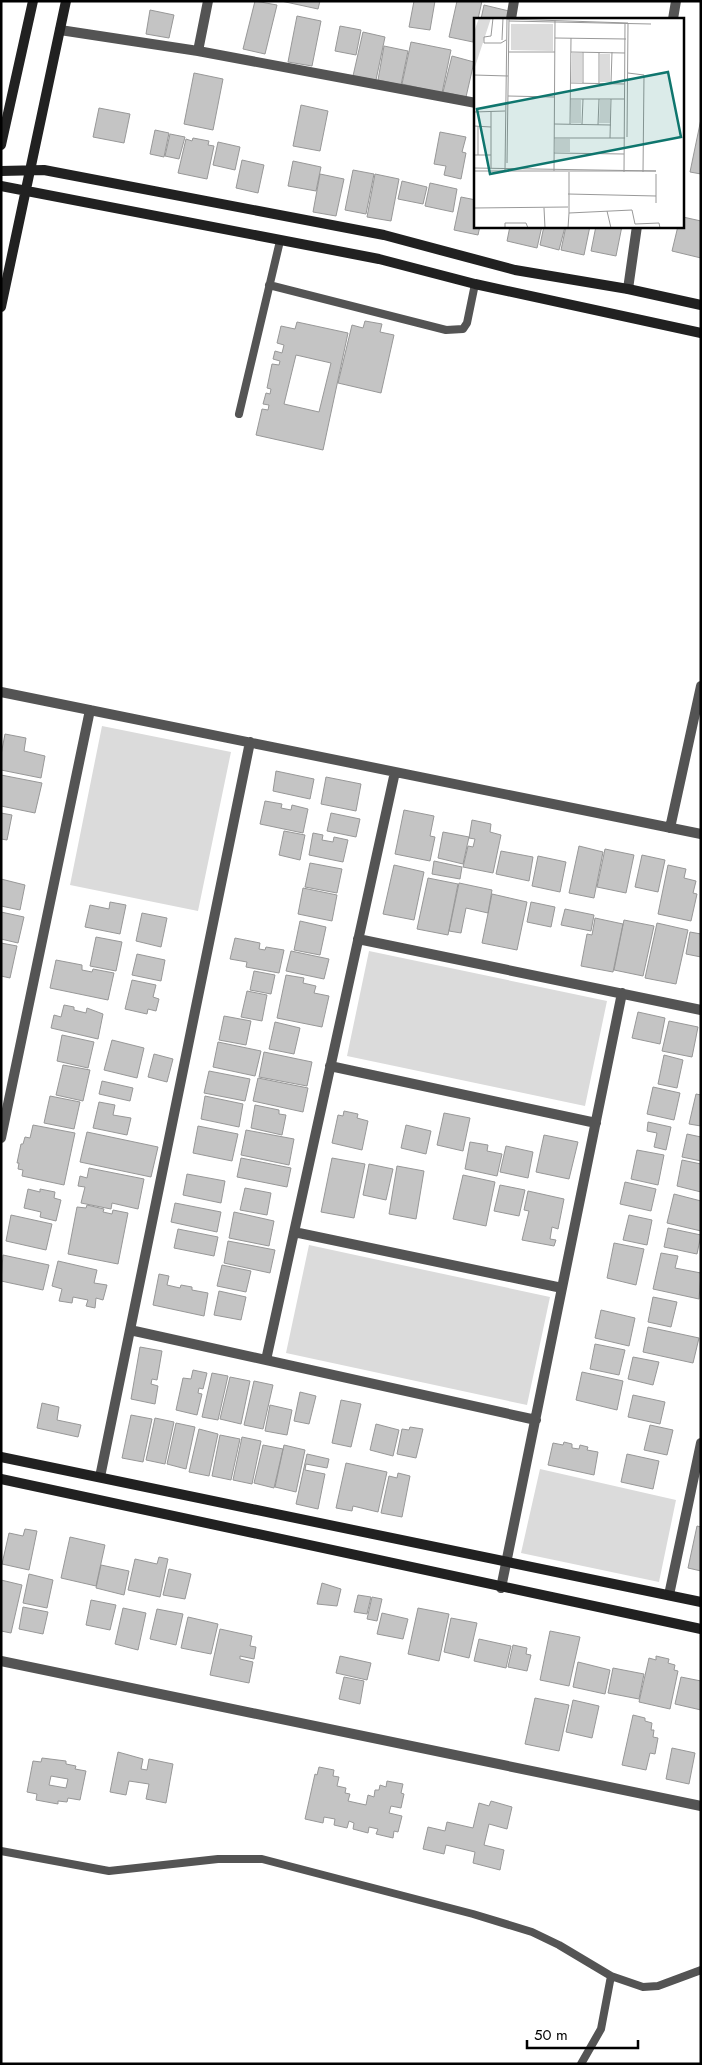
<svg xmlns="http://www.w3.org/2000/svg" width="702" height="2065" font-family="Jost,sans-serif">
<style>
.green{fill:#dbdbdb}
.building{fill:#c4c4c4;stroke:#989898;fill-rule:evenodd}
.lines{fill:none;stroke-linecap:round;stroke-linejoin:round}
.lane{stroke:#545454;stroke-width:8}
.street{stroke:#545454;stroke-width:10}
.secondary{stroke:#212121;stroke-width:10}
.inset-road{fill:none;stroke:#999;stroke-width:1}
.view{fill:#0f766e;fill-opacity:0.15;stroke:#0f766e;stroke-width:2.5}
.inset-edge{fill:none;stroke:#000;stroke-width:2.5}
</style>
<rect width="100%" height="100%" fill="#fff"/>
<path class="green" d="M102,726L231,752L198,911L70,885Z
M369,951L607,1001L585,1106L347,1056Z
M309,1245L550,1297L527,1405L286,1353Z
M540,1469L676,1500L659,1582L521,1553Z"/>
<path class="building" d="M255,1L277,5L265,54L243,49Z
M281,1H320L318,9Z
M414,1H435L430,30L409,27Z
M457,1H482L478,19H476L473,42L449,37Z
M484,5L509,11L507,19H481Z
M150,10L174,15L169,38L146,34Z
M297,16L321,21L312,66L288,62Z
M340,26L361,30L356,55L335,51Z
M363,32L385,37L376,80L353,76Z
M411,42L451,50L442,93L402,84Z
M384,46L408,51L401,85L378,80Z
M452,56L474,62L466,97L443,92Z
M194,73L223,79L213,130L184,124Z
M301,105L328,111L320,151L293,146Z
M99,108L130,114L124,143L93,137Z
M701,119V174L690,172Z
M155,130L169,133L164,157L150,154Z
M440,132L466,137L462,152L466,153L461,179L444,175L446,166L434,164Z
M170,134L185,137L179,159L165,156Z
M193,138L209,141L208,145L214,146L207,179L178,173L186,139L192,141Z
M218,142L240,147L235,170L213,165Z
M242,160L264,165L258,193L236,188Z
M293,161L321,167L316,191L288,186Z
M353,170L374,174L366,214L345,210Z
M320,174L344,179L336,216L313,212Z
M375,174L399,179L391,221L367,217Z
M402,181L427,187L423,204L398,199Z
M430,183L457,189L453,212L425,206Z
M461,197L476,200V226H480L478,235L454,230Z
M683,217L701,221V258L672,251L678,226H683Z
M510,226H542L537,248L507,241Z
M544,226L565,227L559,250L540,245Z
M566,226H590L584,255L561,250Z
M596,226H622L616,256L591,251Z
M365,321L382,324L380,332L394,335L381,393L338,383L352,325L363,328Z
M297,322L348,333L323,450L256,435L262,409L268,410L269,405L263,404L266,393L270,394L271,389L267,388L272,364L279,365L280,361L273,359L275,351L282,353L284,345L277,343L281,326L295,329ZM296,355L331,363L319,412L284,404Z
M5,734L26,738L24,751L45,756L41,778L1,770V755Z
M276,771L314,779L310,799L273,791Z
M1,775L42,783L35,813L1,806Z
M326,777L361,784L356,811L321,804Z
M265,801L282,804L281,808L291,810L292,805L308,809L303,833L260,824Z
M404,810L434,816L430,836L435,837L430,861L395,854Z
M1,813L12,815L7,840L1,839Z
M331,813L360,819L356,837L327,831Z
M472,820L491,824L490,832L501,835L493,873L463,867L468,846L473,847L475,839L469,838Z
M284,831L305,835L300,860L279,855Z
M443,832L469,837L463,864L438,858Z
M313,833L323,835L322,840L333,842L334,837L348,840L343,862L309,855Z
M579,846L603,852L594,898L569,893Z
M605,849L634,855L626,893L597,887Z
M501,851L533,857L529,881L496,874Z
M642,855L665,860L658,892L635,887Z
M538,856L566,862L560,892L532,886Z
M434,861L462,867L460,879L432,874Z
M310,863L342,869L337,893L305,887Z
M394,865L424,872L414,920L383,914Z
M668,865L686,869L684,878L696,881L693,893L697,894L691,921L658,914Z
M428,878L458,884L448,935L417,929Z
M1,879L25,885L20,910L1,906Z
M459,883L492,890L488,913L466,908L461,933L449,931Z
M303,888L337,895L332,921L298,914Z
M492,894L527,902L517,950L482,943Z
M110,902L126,905L120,934L85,927L90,905L109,909Z
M531,902L555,907L551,927L527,922Z
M565,909L594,915L591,931L561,925Z
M1,912L24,917L18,943L1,939Z
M142,913L167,918L161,947L136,941Z
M595,918L623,924L613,972L581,966L587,934L592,935Z
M624,920L654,926L643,976L614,970Z
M300,921L326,927L320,955L294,950Z
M657,923L688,930L676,984L645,978Z
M690,932L701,934V957L686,954Z
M96,937L122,942L116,971L90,966Z
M235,938L260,943L259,949L265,950L266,947L284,950L279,973L246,967L247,962L230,959Z
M1,943L17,946L10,978L1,976Z
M291,951L329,959L324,979L286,971Z
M137,954L165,960L161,981L132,975Z
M56,960L82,965V970L92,972L93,969L114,973L108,1000L50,988Z
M254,971L275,975L271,994L250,990Z
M286,975L304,978L303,983L316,986L314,993L329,996L322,1027L277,1018Z
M132,980L156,985L153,997L159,999L156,1011L148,1009L147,1014L125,1009Z
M247,991L267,995L262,1021L241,1017Z
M64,1005L74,1007V1010L86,1013L87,1008L103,1014L98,1039L51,1028L54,1015L61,1017Z
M638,1012L665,1018L660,1044L632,1038Z
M224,1016L251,1021L246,1045L219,1040Z
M669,1021L698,1027L692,1057L662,1051Z
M275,1022L300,1028L294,1054L269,1049Z
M62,1035L94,1042L88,1068L57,1061Z
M112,1040L144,1048L137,1078L104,1070Z
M218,1042L261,1051L255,1076L213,1067Z
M264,1052L312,1062L307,1086L259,1077Z
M154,1054L173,1059L167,1082L148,1077Z
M664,1055L683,1060L677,1088L658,1084Z
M63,1065L90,1070L83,1101L56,1095Z
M209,1071L250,1079L245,1101L204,1093Z
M258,1078L308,1088L303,1112L253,1101Z
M102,1081L133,1088L130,1101L99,1094Z
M653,1087L680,1093L674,1120L647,1114Z
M696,1094L701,1095V1126L689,1124Z
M50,1096L80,1102L74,1129L44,1123Z
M205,1096L243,1104L239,1127L201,1119Z
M99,1102L115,1105L113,1115L131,1118L127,1135L93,1128Z
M255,1105L279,1110V1114L286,1115L282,1135L251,1128Z
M344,1111L358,1114L357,1118L368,1121L362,1150L332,1143L338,1115L343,1116Z
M444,1113L470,1118L463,1151L437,1145Z
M648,1122L671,1127L666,1150L654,1147L657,1133L647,1131Z
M33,1125L75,1133L64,1185L22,1176L23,1170L18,1169L19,1163H17L21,1144H23L25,1137L30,1138Z
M406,1125L431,1131L426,1154L401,1148Z
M198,1126L238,1134L232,1161L193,1153Z
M246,1130L294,1139L289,1165L241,1155Z
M87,1132L158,1147L151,1177L80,1162Z
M687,1134L701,1137V1161L682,1157Z
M544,1135L578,1142L569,1179L536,1172Z
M470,1142L488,1145L487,1151L502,1154L497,1176L465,1169Z
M506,1146L533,1152L528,1178L500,1172Z
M637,1150L664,1155L658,1185L631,1179Z
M241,1158L291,1168L287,1187L237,1177Z
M332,1158L365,1164L354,1218L321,1212Z
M682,1160L701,1164V1192L677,1186Z
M369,1164L393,1169L386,1200L363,1195Z
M397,1166L424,1171L416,1219L389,1214Z
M89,1168L144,1179L138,1209L112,1203L111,1209L81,1203L85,1187L78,1186L80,1176L87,1178Z
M187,1174L225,1181L221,1203L183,1195Z
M463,1175L495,1182L486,1226L453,1219Z
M625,1182L656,1189L651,1211L620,1204Z
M500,1185L525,1190L519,1216L494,1211Z
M245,1188L271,1193L267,1215L240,1210Z
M28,1189L40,1192V1189L55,1192L54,1198L61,1200L56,1221L40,1217L41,1212L24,1208Z
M528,1191L564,1199L558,1229L552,1227L550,1239L556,1240L554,1246L522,1240L529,1211L524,1210Z
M674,1194L701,1201V1231L667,1223Z
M175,1203L221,1212L217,1232L171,1222Z
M87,1205L104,1209L103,1212L112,1214L113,1210L128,1213L118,1264L68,1254L77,1207L86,1208Z
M234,1212L274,1221L269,1246L229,1238Z
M11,1215L52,1224L46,1250L6,1241Z
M629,1215L652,1220L647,1245L623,1240Z
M668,1228L701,1235L697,1254L664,1247Z
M178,1229L218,1237L214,1256L174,1248Z
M228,1241L275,1250L270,1273L224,1263Z
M614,1243L644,1249L636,1285L607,1278Z
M661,1253L678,1256L675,1268L701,1273L699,1299L653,1289Z
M3,1255L49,1265L43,1290L1,1281Z
M58,1261L97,1270L94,1283L107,1285L103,1300L96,1298L95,1308L86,1306L88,1300L73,1297L72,1303L59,1301L62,1289L52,1286Z
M222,1265L251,1271L246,1292L217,1286Z
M159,1274L169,1276L167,1285L180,1288L181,1285L192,1287V1290L208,1293L204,1316L153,1305Z
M219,1291L246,1297L241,1320L214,1315Z
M653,1297L677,1302L671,1327L648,1322Z
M601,1310L635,1318L629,1346L595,1338Z
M648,1327L699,1338L693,1363L643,1352Z
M595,1344L625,1350L619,1375L590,1369Z
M140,1347L162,1351L157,1380L152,1379L151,1384L158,1386L155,1404L131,1399Z
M633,1357L659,1362L653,1385L628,1379Z
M193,1370L207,1373L203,1389L199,1388L198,1393L202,1394L197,1415L176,1410L183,1378L191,1379Z
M582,1372L623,1381L617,1410L576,1400Z
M212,1373L228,1376L218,1420L202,1417Z
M230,1377L250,1381L241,1424L220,1419Z
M254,1381L273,1385L263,1429L244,1425Z
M300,1392L316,1396L309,1424L294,1421Z
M633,1395L665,1402L660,1424L628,1417Z
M341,1400L361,1404L351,1447L332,1443Z
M42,1403L59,1407L57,1420L81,1425L78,1437L37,1428Z
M270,1405L292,1410L287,1435L265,1431Z
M131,1415L152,1419L143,1462L122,1458Z
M155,1418L174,1422L165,1464L146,1460Z
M176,1423L195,1427L186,1469L167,1464Z
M376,1424L399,1430L393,1456L370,1450Z
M650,1425L673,1430L667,1455L644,1450Z
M410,1427L423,1429L416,1458L397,1454L402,1429L409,1430Z
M199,1429L218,1434L209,1476L189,1472Z
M220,1435L240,1439L231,1480L212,1476Z
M242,1437L261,1441L252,1484L233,1480Z
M564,1442L572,1444V1448L579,1449L580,1445L588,1447L587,1450L598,1452L594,1475L548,1465L553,1443L563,1445Z
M263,1445L283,1449L274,1488L254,1483Z
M284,1445L305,1450L296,1492L275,1487Z
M307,1454L329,1459L327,1468L306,1464L305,1470L325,1474L318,1509L296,1504Z
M627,1454L659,1461L653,1489L621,1482Z
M346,1463L387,1472L378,1512L353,1506L352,1511L336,1508Z
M398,1473L410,1476L402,1517L381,1513L389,1476L397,1478Z
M697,1526L701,1527V1571L688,1568Z
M25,1529L37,1531L29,1570L2,1564L9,1533L23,1536Z
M70,1537L105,1545L96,1586L61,1578Z
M159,1557L168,1559L160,1597L128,1590L135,1559L157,1564Z
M101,1565L129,1571L124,1595L96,1588Z
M169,1569L191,1574L185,1599L163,1595Z
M29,1574L53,1580L47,1608L23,1603Z
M1,1580L22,1585L11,1633L1,1631Z
M322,1583L341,1589L337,1606L317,1604Z
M358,1595L371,1597L367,1614L354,1612Z
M372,1597L382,1599L377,1621L367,1619Z
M91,1600L116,1605L110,1630L86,1625Z
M23,1607L48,1612L43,1634L19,1629Z
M123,1608L146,1613L138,1650L115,1644Z
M418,1608L449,1614L439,1661L408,1654Z
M157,1609L183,1614L176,1645L150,1639Z
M382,1613L408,1619L403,1639L377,1634Z
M188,1617L218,1624L211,1654L181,1648Z
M451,1618L477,1623L469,1658L444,1652Z
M220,1629L252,1636L250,1646L256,1647L254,1659L240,1656V1659L253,1662L249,1683L210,1675Z
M550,1631L580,1637L569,1686L540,1680Z
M479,1639L511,1646L506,1668L474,1661Z
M513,1645L527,1648L526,1654L531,1655L527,1671L508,1667Z
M340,1656L371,1663L367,1680L336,1673Z
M656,1656L669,1659L668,1663L675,1665L674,1670L678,1671L670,1709L639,1702L649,1658L656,1660Z
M578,1662L610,1670L605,1694L573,1687Z
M613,1668L644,1674L639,1699L608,1693Z
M344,1677L364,1681L360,1704L339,1699Z
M681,1677L701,1681V1710L675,1704Z
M535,1698L569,1705L559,1751L525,1744Z
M573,1700L599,1706L592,1738L566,1732Z
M633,1715L645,1718V1721L652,1723L651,1730H654L653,1737L658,1738L655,1754L650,1753L646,1770L622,1765Z
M672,1748L695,1753L689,1784L666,1779Z
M118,1752L143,1759L141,1769L147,1770L149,1759L173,1764L166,1803L146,1799L149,1784L129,1781L126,1795L110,1792Z
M42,1758L66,1761V1764L76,1766L75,1769L86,1771L80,1800L68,1798L67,1802L58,1801V1804L36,1800L37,1794L27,1792L33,1761L41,1762ZM51,1776L68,1779L66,1788L49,1785Z
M319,1767L334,1770L333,1776L339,1777L337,1786L346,1788L345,1793L350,1794L348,1801L366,1805L368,1795L374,1797L375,1790H379L380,1785L386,1787L387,1781L403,1784L401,1793L404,1794L401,1808L391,1806L389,1813L402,1816L398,1832L394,1831L393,1838L376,1834L378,1829L369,1827L368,1833L353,1829L354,1823L349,1821L347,1828L334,1825L335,1819L324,1817L323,1823L305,1819L315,1774L317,1775Z
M491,1801L512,1807L507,1829L489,1824L484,1845L504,1850L500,1870L473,1863L475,1852L446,1845L444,1854L423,1849L428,1827L445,1831L447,1822L473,1828L479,1803L489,1806Z"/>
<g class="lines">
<path class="lane" d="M269,285L446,330L463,329L467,323L475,284
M239,414L280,241
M1,1851L109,1871L218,1859H262L473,1914L532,1932L559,1945L611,1976L643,1987L658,1986L701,1970
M581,2064L601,2029L611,1976"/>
<path class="street" d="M511,19L514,1
M673,19L676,1
M60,30L198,51L476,103
M198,51L208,1
M628,289L637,226
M1,692L701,834
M670,828L701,686
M358,939L701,1010
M330,1066L596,1123
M1,1138L90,710
M294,1232L562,1288
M130,1330L536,1420
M266,1360L395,772
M100,1477L250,742
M501,1588L622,993
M669,1595L701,1443
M1,1661L701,1806"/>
<path class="secondary" d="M1,145L33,1
M1,171L44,170L384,235L515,270L628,289L701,305
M1,186L379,259L475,284L701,333
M1,307L66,1
M1,1457L701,1602
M1,1479L701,1629"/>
</g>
<g transform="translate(474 18)">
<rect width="210" height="210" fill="#fff"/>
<path d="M5,0H17L0,52V14ZM37,6H79V33L37,32ZM98,35H108V64H97ZM126,36H136V64H126ZM97,82H107V105H97ZM126,82H136V105H125ZM81,121H96V134H81Z" fill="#dbdbdb"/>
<path class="inset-road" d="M19,0L17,18L10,19V25H27L32,22M33,1L154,5M35,3L177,6M81,20L152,21M28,22L29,0M34,34H81M97,34L151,35M125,34V65M154,55L170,57L169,154M0,57L34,58M97,65L151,66M109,65V34M137,65L138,34M34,78L80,79M96,81H151M17,93V150M0,94L31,93M80,106L137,107M96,106L97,20M108,106L109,81M124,107L125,81M0,108L17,109M153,119L154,5M80,120H151M136,120L137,81M80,135L150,136M0,137H17M4,137V108M33,145L35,0M0,150L182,153M31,152L33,0M0,153H182M80,153L81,2M95,154V195L158,192L161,206L185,205L186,210M150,154L151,5M182,156V185M94,176L182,178M0,190L94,189M70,190L71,210M133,193L137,210M31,210V205H52L54,210M94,210L95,195"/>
<path class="view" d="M194,54L207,119L16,156L3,91Z"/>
<rect width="210" height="210" class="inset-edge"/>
</g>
<rect width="702" height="2065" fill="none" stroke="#000000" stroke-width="5"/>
<path d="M527 2040v8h111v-8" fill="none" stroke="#000000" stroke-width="2.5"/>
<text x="534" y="2040" font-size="15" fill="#000000" stroke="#ffffff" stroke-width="4" paint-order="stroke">50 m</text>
</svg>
